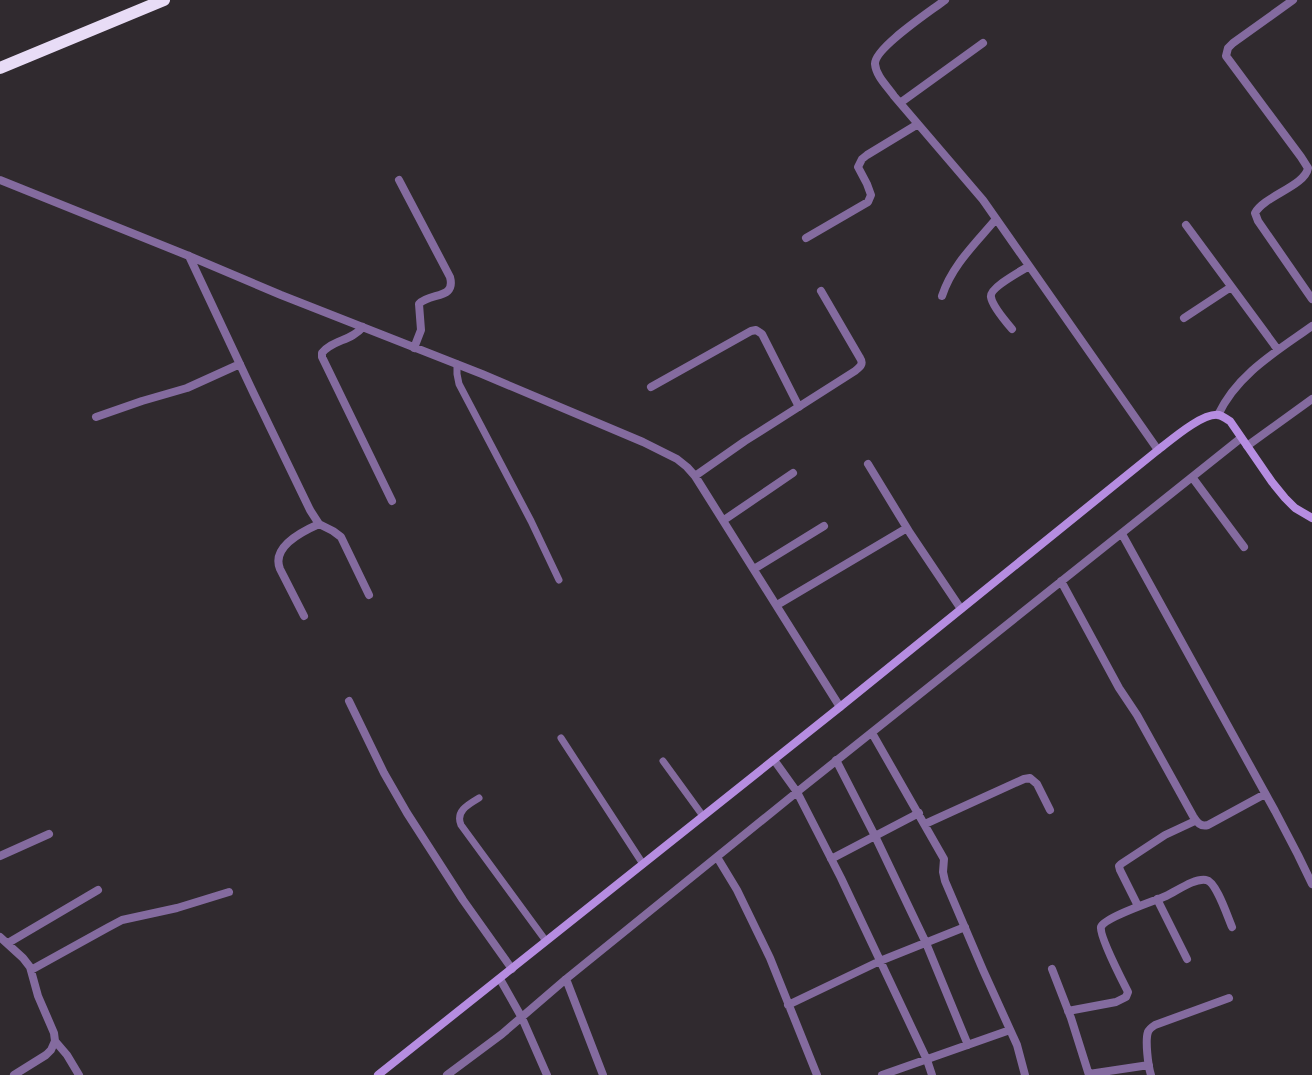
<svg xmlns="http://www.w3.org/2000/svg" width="1312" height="1075" font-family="'PT Sans',sans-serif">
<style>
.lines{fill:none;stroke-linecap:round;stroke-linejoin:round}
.lane{stroke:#846b9f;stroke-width:7}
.street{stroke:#846b9f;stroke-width:8}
.secondary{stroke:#b68de1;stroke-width:8}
.highway{stroke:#e8dcf6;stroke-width:12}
</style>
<rect width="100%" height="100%" fill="#302a2f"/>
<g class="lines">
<path class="lane" d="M457,364V374L459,384L531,521L559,580
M561,738L643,864
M663,761L703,816
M479,798C469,804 455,811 461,825L546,941"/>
<path class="street" d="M945,0C931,11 874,48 875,64C876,76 887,86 894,96L983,200L1158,450
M1293,0L1233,43L1228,48L1226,56L1301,157L1308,168C1305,186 1264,196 1255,213L1258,221L1312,299
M900,103L983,43
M0,180L189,256L281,295L482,374L643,442L677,459L687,467L695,476L840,707
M399,180L450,277C456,300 430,292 419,304L421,330L414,348
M1186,225L1278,350
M806,238L868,202L871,195L867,184L858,167L862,159L867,155L918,124
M189,256L253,392L310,510L319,524L333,531L341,537L369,595
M942,296C952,265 976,243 996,219
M1184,318L1231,287
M363,327C351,341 332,340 322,353V357L392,501
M1012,329C1006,322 992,305 991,297C989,288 1021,271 1029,266
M651,387L751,331L756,330L762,334L799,407
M1218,415C1237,374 1277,351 1312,326
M96,417L142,401L187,388L240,364
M1247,446L1312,399
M868,464L910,533L961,609
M695,476L745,441L855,371C860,367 864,364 860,358L821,291
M1192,477L1244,547
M724,520L793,473
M1122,534L1275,811L1298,855L1312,884
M754,569L824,526
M1061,581L1119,688L1137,715L1193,816C1197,822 1200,827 1208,825L1265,794
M777,605L907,528
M304,616L280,569C271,547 303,531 319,524
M349,701L384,773L407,813L463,900L512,969
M872,733L944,859L943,872L945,881L983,970L1017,1045L1025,1075
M774,760L797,792L841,878L927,1060L932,1075
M836,760L875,836L926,943L968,1045
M925,824L1024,779L1030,778L1037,784L1050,810
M0,856L49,834
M717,857L737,890L770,958L817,1075
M831,859L919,813
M1157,899L1187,959
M1138,906L1120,870L1119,866L1121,864L1165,835L1195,821
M0,937L23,958L30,967L38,996L54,1033L55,1041L51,1050L46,1055L14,1075
M8,943L98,890
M1052,969L1071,1018L1089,1075
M31,970L107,928L122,920L177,908L229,892
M500,979L522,1018L547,1075
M566,979L603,1075
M788,1005L880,961L965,927
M1068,1011L1116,1002L1126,997L1128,992C1123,982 1099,936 1101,927C1105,917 1155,901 1166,896C1177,891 1194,878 1206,880C1216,881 1228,918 1232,927
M55,1041L67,1055L79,1075
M1089,1074L1149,1065
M447,1075L502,1034L566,979L797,792L1241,438
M882,1075L1010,1030
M1151,1075C1148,1066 1145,1040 1148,1032C1149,1029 1152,1027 1155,1025L1229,998"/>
<path class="secondary" d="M378,1075L840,707L1158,450C1171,440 1203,412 1219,415C1223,416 1226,419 1230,421L1272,482L1285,498L1295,508L1312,518"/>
<path class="highway" d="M0,68L164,0"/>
</g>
</svg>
